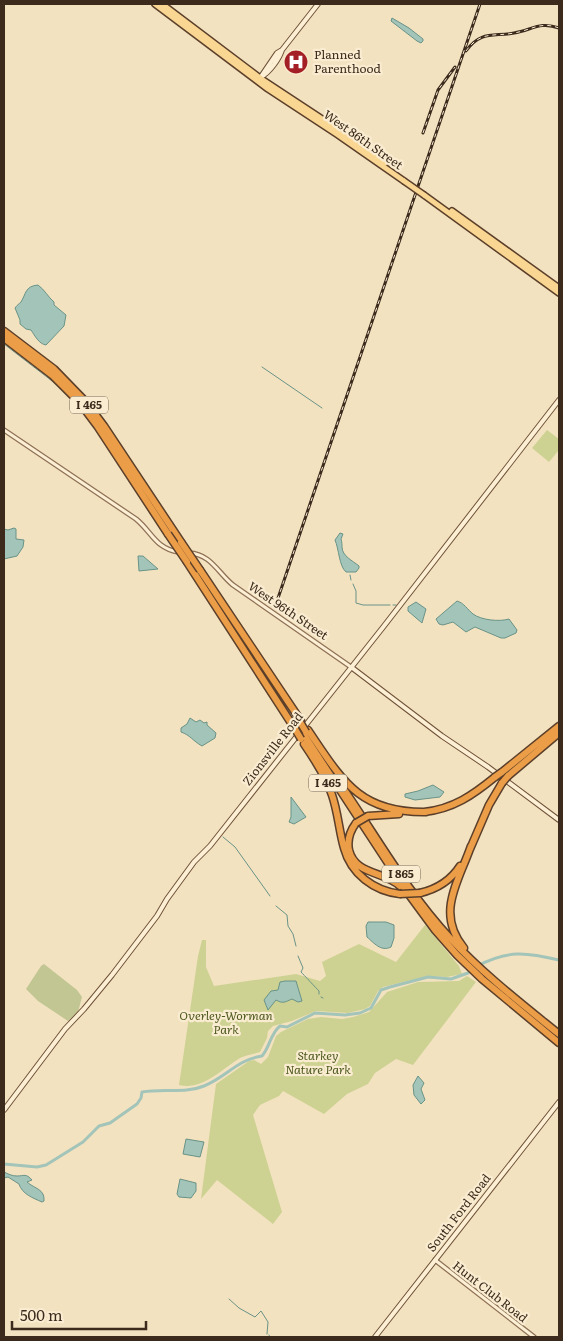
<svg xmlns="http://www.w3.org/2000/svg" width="563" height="1341" font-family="Literata,serif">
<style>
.green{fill:#cdd292}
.cemetery{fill:#c1c693}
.water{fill:#a3c4b9;stroke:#699387}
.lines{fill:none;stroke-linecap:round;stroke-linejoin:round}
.stream{stroke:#699387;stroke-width:1}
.river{stroke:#a3c4b9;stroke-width:3}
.tertiary-casing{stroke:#8e7156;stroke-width:5.5}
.secondary-casing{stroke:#6f5239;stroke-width:6}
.primary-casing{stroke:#5b3f2a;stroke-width:8}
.motorway-casing{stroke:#5b3f2a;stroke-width:9}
.tertiary{stroke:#fcefd4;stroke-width:3}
.secondary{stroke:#fcefd4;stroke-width:4}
.primary{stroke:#fad693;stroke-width:5}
.motorway{stroke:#eb9d47;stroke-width:6}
.rail-casing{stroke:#3c2a1c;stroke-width:3}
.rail{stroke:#f9ecd0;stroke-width:1;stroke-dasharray:4;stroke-linecap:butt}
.primary-bridge-casing{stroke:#5b3f2a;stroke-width:8;stroke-linecap:butt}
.motorway-bridge-casing{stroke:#5b3f2a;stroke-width:9;stroke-linecap:butt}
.primary-bridge{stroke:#fad693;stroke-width:5}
.motorway-bridge{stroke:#eb9d47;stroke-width:6}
.labels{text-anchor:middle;stroke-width:4.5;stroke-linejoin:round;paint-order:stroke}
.shield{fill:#f9ecd0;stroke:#756452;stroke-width:1}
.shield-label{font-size:11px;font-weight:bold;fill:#3c2a1c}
.poi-label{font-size:12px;fill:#3c2a1c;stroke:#f9ecd0;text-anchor:start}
.street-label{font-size:12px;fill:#3c2a1c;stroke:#f9ecd0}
.park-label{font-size:12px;font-style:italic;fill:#4e5a20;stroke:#f9ecd0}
</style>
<rect width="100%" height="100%" fill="#f3e2c0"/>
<path class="green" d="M547,430L559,439V450L549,462L532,448Z
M425,925L459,966L462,974L447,977L428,976L383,987L378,991L370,1006L365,1009L348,1013L316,1011L292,1021L273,1026L268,1031L267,1038L260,1052C254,1054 246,1055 240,1058C222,1069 202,1091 179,1085L198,956L202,940H206V967L214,986L296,974L320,981L326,976L322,962L359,944L396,962Z
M467,976L476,982L413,1065L396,1059L375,1073L368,1084L347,1094L324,1114L283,1091L279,1096L260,1105L253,1115L282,1212L273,1224L217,1180L201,1199L216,1084L249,1061L254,1060L261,1064L268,1057L276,1036L281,1032L308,1019L321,1017L342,1019L353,1017L369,1012L387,992L418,982L459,981Z"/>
<path class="cemetery" d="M44,964L77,990L82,997L78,1012L68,1021L38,1001L26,989L41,966Z"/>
<path class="water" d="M392,18L409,28L423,39V41L421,43L417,41L391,21Z
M38,285C45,290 48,297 54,302V305L66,315L64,326L46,345C39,344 35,336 31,330L26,329L20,324V320L15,308C17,305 19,304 21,302C26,294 25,286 38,285Z
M14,528L16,529V539L24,540L23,547L17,556L4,559V529L8,530Z
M340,533L343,534L341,539C342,542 342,545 342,547C342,556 353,561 359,566V568L356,572H346C339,566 339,549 335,540Z
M138,556H143L158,569L139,571Z
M457,601C464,603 467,609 473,614C481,620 499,622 509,619L517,630L516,633L505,638H501L475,627L466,632L453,622L443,625L439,624L436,619Z
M416,602L426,609L422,623L408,611V607Z
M190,718L196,722L200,720L204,723L207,722V725L216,733L215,738L202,746C193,741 190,735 181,732V728L187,724Z
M433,785L444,792L440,797L415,800L405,797V794L418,791Z
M291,797L306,817L294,824L289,822L291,817Z
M368,922H386L394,925V938L391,947C381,952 374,943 367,937L366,926Z
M285,981H296L302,1001L298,1002L292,999C285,1002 283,1004 276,1000L268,1010L264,1000L271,991L278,990L280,982Z
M418,1076L424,1083L421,1089L425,1100L421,1104L414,1095L413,1085Z
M186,1139L204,1142L200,1157L183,1154Z
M4,1172C8,1174 12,1176 17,1176C24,1176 26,1173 32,1180L27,1182C35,1189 45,1189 44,1201L42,1202C33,1198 22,1194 19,1184L8,1177L4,1178Z
M180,1179L196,1183V1191L191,1198L179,1197L177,1194Z"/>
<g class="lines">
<path class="stream" d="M4,344L56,384
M262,367L322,408
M350,575L351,580
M353,584L356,591V603L363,605H390
M393,605H396
M223,837L235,847L270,896
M276,906L287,915L288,926L293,934L296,946
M298,956L303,968L301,972C303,974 317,989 319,991V994
M321,997L323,998
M229,1299L239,1308L255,1317L261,1311L268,1322L267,1334
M269,1335L270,1337"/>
<path class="river" d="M477,966C508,950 526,952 559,960
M4,1164L37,1167L46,1165L83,1142L99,1126L110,1123L137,1104L141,1098L142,1092C163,1088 185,1094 204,1086C227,1077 236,1060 262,1056C270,1047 270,1034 280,1026L287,1027L315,1013L345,1015L360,1013L371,1008L381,990L390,987L428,977L451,979L468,973L472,969"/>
<defs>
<path id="tertiary" d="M4,430L136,519C152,532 155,548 178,552
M189,553C211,554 218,573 233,585L351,667
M435,1260L534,1337"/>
<path id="secondary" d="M261,77C270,72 279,59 282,50
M260,78L277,53L282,50L318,4
M351,667L442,736L488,767L559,820
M4,1110L65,1029L84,1009L112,975L157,916L167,899L194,862L210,846L384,626L559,400
M375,1337L559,1102"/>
<path id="primary" d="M155,4L268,89L338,135L404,181
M162,4L260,78L342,132L385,163
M424,195L559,293
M452,211L559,288"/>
<path id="motorway" d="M4,331L54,369L86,402L104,426L181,542
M4,338L52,375L80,403L98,427L168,534
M187,562L295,729
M200,570L301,721
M308,730C342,780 359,813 426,812
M304,735L407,892L435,930L457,955L482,979L559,1043
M304,744C315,760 326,777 332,795C338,812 339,831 344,848C351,874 374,891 400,894
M502,772L559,726
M508,776L559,733
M345,791C379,841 409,894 450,938C483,974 522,1004 559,1034
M424,812C453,809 473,795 495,777
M368,816L399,814
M356,823C350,831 347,840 349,850C355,875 384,871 400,886
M470,849L489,805L502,783
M420,893C437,889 451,880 460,866
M464,948C435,913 459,881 471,846"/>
</defs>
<use href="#tertiary" class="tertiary-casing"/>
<use href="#secondary" class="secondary-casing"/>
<use href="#primary" class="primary-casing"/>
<use href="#motorway" class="motorway-casing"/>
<use href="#tertiary" class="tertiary"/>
<use href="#secondary" class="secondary"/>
<use href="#primary" class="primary"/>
<use href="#motorway" class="motorway"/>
<defs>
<path id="rail" d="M466,51C481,30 494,37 514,33C532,30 540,21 559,28
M423,133L438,90L455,67
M275,607L480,4"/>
</defs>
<use href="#rail" class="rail-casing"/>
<use href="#rail" class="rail"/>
<defs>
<path id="primary-bridge" d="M404,181L424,195"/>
<path id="motorway-bridge" d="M168,534L187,562
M181,542L200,570
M300,722L306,732
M295,729L301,739
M495,777L502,772
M502,783L508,776
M356,823L368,816
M400,894L420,893"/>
</defs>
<use href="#primary-bridge" class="primary-bridge-casing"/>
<use href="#motorway-bridge" class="motorway-bridge-casing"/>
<use href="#primary-bridge" class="primary-bridge"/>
<use href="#motorway-bridge" class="motorway-bridge"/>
</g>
<defs>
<symbol id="hospital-disc" viewBox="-11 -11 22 22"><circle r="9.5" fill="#a31f25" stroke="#f9ecd0"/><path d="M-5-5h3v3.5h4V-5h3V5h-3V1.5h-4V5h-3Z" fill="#fff"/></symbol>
</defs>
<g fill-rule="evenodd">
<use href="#hospital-disc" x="282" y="48" width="28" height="28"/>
</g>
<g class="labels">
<g class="shield">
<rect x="70" y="396.5" width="38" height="17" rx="4"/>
<rect x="309" y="774.5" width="38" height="17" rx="4"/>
<rect x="382" y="865.5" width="38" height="17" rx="4"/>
</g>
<g class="shield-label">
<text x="89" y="409">I 465</text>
<text x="328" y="787">I 465</text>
<text x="401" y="878">I 865</text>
</g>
<g class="poi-label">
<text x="314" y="59">Planned<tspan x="314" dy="14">Parenthood</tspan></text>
</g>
<g class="street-label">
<text transform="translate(363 140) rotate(35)" y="4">West 86th Street</text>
<text transform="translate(288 611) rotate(34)" y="4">West 96th Street</text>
<text transform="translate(273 749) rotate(-52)" y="4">Zionsville Road</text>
<text transform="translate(459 1213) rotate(-52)" y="4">South Ford Road</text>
<text transform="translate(490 1292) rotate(38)" y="4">Hunt Club Road</text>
</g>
<g class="park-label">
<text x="226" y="1020">Overley-Worman<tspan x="226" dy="14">Park</tspan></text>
<text x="318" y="1060">Starkey<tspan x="318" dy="14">Nature Park</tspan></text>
</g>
</g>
<rect width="563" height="1341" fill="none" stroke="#3c2a1c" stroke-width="10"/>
<path d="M12 1321v8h134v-8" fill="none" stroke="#3c2a1c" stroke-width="2.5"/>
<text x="20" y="1321" font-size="15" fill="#3c2a1c" stroke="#f9ecd0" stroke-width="4" paint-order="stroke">500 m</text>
</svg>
